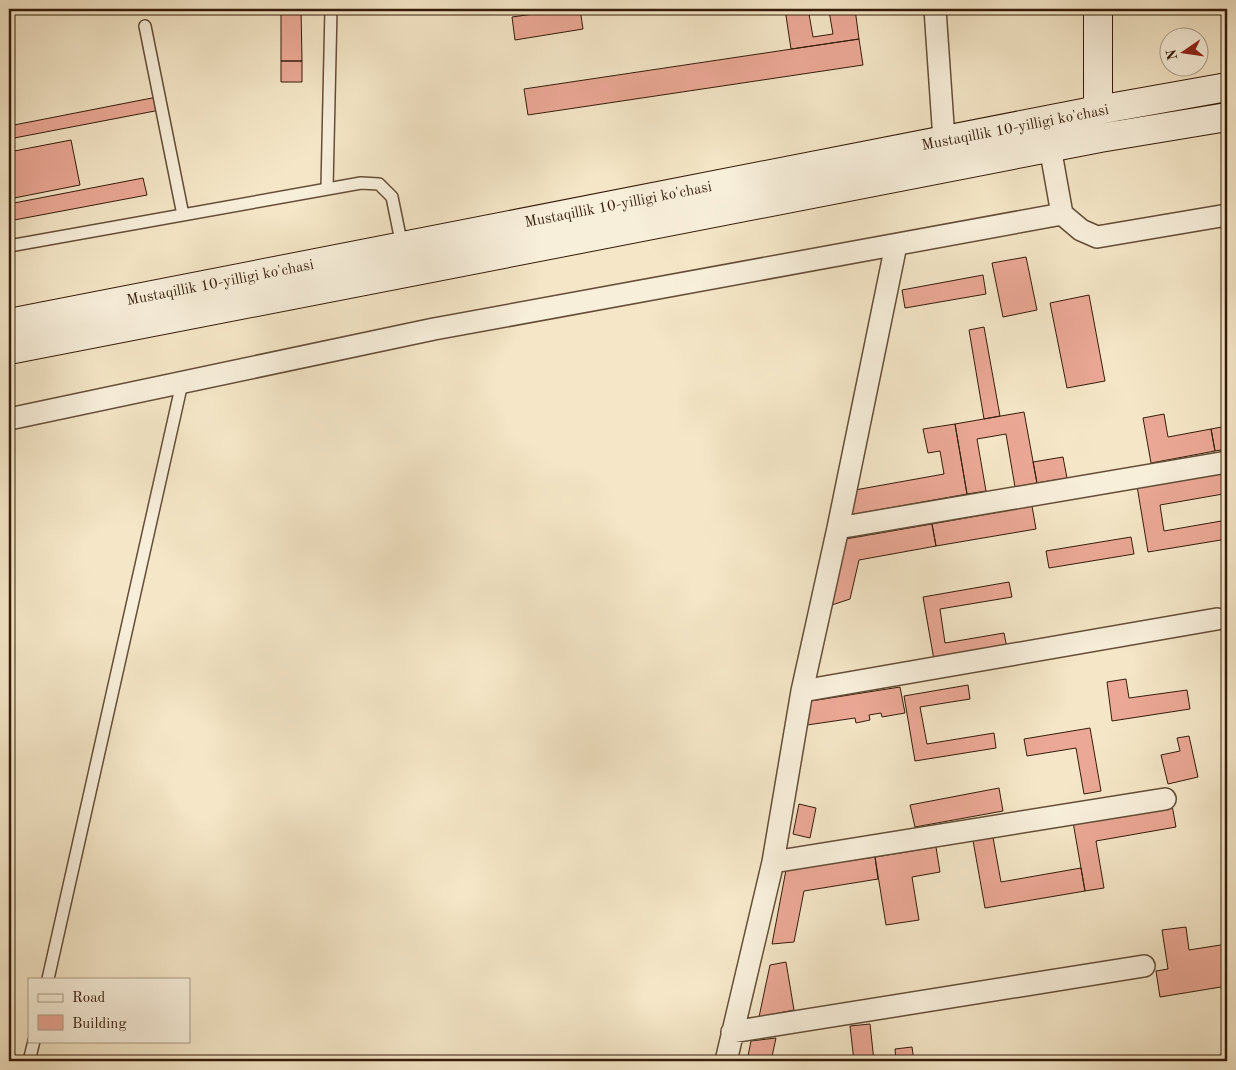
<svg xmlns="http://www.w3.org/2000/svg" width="1236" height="1070" font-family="'Old Standard TT',serif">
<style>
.building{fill:#eba896;stroke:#341c08;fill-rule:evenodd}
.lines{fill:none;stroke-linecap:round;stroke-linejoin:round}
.lane-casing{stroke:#644e38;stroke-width:14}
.street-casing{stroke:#644e38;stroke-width:24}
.secondary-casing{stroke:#341c08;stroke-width:30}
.lane{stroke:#f8efdb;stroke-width:11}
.street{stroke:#f8efdb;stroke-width:21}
.secondary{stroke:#f8efdb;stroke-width:28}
.labels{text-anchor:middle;stroke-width:4.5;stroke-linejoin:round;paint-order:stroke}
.street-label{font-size:15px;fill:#341c08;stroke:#f8efdb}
</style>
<rect width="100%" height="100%" fill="#f4e6c7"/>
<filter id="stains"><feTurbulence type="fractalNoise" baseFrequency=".004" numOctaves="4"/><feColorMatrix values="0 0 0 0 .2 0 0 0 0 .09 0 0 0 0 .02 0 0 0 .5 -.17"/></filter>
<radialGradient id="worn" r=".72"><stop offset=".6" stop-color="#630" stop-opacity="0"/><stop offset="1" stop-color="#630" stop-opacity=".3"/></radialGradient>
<path class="building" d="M281,9H301L302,61H281Z
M569,9H580L583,29L515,40L512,17Z
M785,9H855L859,39L791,49ZM829,11L833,34L813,37L809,14Z
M1113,9H1129L1114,13Z
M859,39L863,65L528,115L524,89Z
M281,61H302V82H281Z
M157,97L160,110L9,139V126Z
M71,140L80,185L9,199V152Z
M143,178L147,195L9,221V204Z
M1026,257L1037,310L1003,317L992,263Z
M983,275L986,294L905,308L902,290Z
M1089,295L1105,381L1067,388L1050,303Z
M984,327L1000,416L984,419L969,330Z
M1024,412L1037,483L1015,487L1006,434L977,439L986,491L967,494L955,424Z
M1164,414L1168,437L1211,429L1215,451L1151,463L1143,418Z
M955,424L967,494L850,515L855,490L944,474L940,451L928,453L923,429Z
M1227,426V449L1215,451L1211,429Z
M1063,457L1067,478L1037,483L1033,462Z
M1227,471V518L1223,494L1160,505L1164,531L1227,520V539L1148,552L1137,486Z
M1032,506L1036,529L936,546L932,524Z
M932,524L936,546L859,560L850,599L826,607L840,540Z
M1131,537L1134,554L1049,568L1046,551Z
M1227,567V597L1223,568Z
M1009,582L1012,597L940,609L945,643L1004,633L1007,648L934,660L923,597Z
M1126,679L1129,698L1187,690L1190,709L1112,721L1107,682Z
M968,685L970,699L920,707L927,744L994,733L996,748L915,761L904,696Z
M900,687L905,713L882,717L881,713L869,715L870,720L856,723L855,718L807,725L811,701Z
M1090,728L1101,791L1084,794L1076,748L1027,756L1024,739Z
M1189,736L1198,777L1168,784L1161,755L1180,751L1177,738Z
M999,788L1003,811L915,827L910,805Z
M799,804L816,808L810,838L793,834Z
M1172,805L1176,827L1096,841L1104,888L1085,891L1073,822Z
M992,832L1001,882L1081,868L1085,891L985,908L972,835Z
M936,847L940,872L912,877L919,920L886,925L875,857Z
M875,857L878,879L804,891L794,942L772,944L786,870Z
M1186,927L1189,950L1227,944V986L1160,997L1156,971L1168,969L1162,930Z
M786,962L794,1010L759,1017L770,965Z
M870,1024L874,1061H854L850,1026Z
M776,1038L771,1061H747L751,1041Z
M912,1047L914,1061H896L895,1049Z"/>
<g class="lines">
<defs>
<path id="lane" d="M145,26L183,215
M327,188L331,9
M9,246L361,183L379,184L392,197L402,246
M48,979L182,383
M29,1061L34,1041"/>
<path id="street" d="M935,9L944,140
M1062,214L1081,230L1097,237L1227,215
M9,419L434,329L1062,214L1050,147
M838,528L1227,462
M802,691L1217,619
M773,862L1165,799
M732,1032L1144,966
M726,1061L773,862L802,691L838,528L896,245"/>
<path id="secondary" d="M1098,9V110
M9,323L1098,110L1227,87
M9,350L1100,138L1227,117"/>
</defs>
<use href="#lane" class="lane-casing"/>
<use href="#street" class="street-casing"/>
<use href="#secondary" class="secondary-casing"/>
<use href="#lane" class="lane"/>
<use href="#street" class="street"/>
<use href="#secondary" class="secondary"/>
</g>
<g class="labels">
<g class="street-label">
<text transform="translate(1015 127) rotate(-11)" y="5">Mustaqillik 10-yilligi ko'chasi</text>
<text transform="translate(618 204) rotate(-11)" y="5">Mustaqillik 10-yilligi ko'chasi</text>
<text transform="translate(220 282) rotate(-11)" y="5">Mustaqillik 10-yilligi ko'chasi</text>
</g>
</g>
<rect width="1236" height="1070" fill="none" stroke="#f4e6c7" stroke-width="30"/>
<rect x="10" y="10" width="1216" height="1050" fill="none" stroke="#341c08" stroke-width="2.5"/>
<rect x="15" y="15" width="1206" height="1040" fill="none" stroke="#341c08"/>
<rect x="28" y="978" width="162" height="65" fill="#f8efdb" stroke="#aa9b87"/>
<rect x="38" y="994" width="25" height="8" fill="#f8efdb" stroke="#aa9b87"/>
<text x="72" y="1002" font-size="15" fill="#341c08">Road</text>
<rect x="38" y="1015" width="25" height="15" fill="#eba896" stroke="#aa9b87"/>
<text x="72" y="1028" font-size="15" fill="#341c08">Building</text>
<g transform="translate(1184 52) rotate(257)"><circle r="24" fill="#f8efdb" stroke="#aa9b87"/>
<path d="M0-4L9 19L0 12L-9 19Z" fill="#8f2418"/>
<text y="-8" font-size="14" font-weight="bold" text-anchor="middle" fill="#341c08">N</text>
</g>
<rect width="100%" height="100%" filter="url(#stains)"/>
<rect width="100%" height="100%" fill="url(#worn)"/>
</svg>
